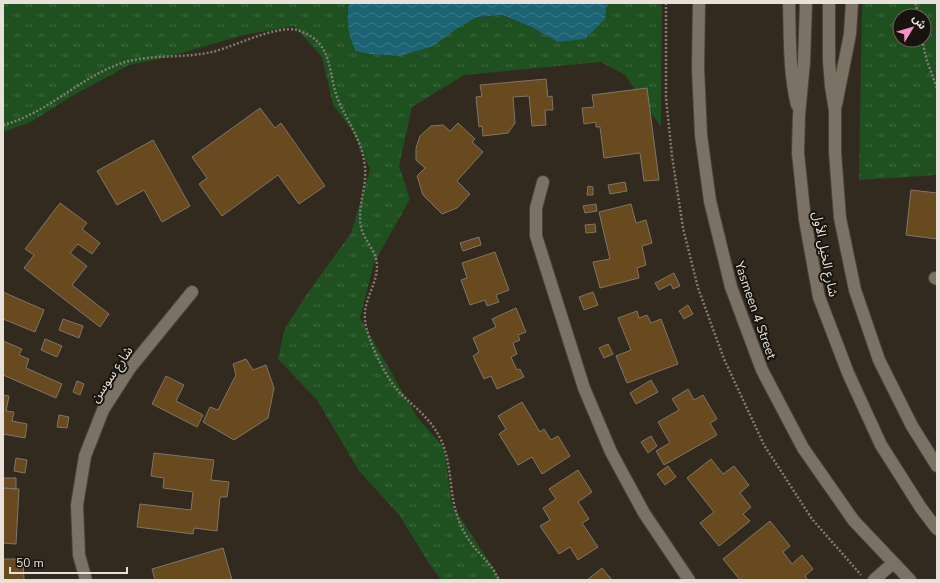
<svg xmlns="http://www.w3.org/2000/svg" width="940" height="583" font-family="'Nunito Sans','Noto Sans Arabic',sans-serif">
<style>
.grass{fill:url(#grass-tufts);fill-rule:evenodd}
.water{fill:url(#water-waves)}
.building{fill:#69491e;stroke:#7f7568}
.lines{fill:none;stroke-linecap:round;stroke-linejoin:round}
.minor-casing{stroke:#4b443a;stroke-width:14}
.secondary-casing{stroke:#4b443a;stroke-width:14}
.path{stroke:#837b72;stroke-width:2.5;stroke-dasharray:2 2;stroke-linecap:butt}
.minor{stroke:#7c7165;stroke-width:12}
.secondary{stroke:#7c7165;stroke-width:12}
.labels{text-anchor:middle;stroke-width:4;stroke-linejoin:round;paint-order:stroke}
.street-label{font-size:13px;fill:#e7e1da;stroke:#17130e}
</style>
<defs>
<pattern id="grass-tufts" width="24" height="20" patternUnits="userSpaceOnUse"><rect width="24" height="20" fill="#1e5020"/><path d="M3 7l-1-3M5 7V3M7 7l1-3M15 17l-1-3M17 17v-4M19 17l1-3" fill="none" stroke="#3f6940"/></pattern>
<pattern id="water-waves" width="16" height="10" patternUnits="userSpaceOnUse"><rect width="16" height="10" fill="#1c6373"/><path d="M0 5q4-4 8 0t8 0" fill="none" stroke="#3d7986"/></pattern>
</defs>
<rect width="100%" height="100%" fill="#32291f"/>
<path class="grass" d="M3,3H349L347,15L455,30L477,17L503,15L531,27L558,42L605,19L607,3H662L661,127L625,75L601,62L464,75L412,107L399,166L410,199L374,263L360,318L417,417L444,448L452,505L496,572L499,580H441L430,565L399,515L359,471L317,400L278,359L285,328L307,294L351,233L370,169L352,130L333,105L322,57L294,26L244,35L164,58L129,65L72,96L31,122L3,132Z
M862,3H937V175L859,180ZM900,16H924V40H900Z"/>
<path class="water" d="M349,3H607L605,19L585,39L558,42L531,27L503,15L477,17L455,30L433,46L400,56L370,54L356,51C348,36 346,19 349,3Z"/>
<path class="building" d="M546,79L548,97L552,96L553,110H545L546,125L532,126L529,96L513,97L515,123L508,133L483,136L482,126L479,127L476,97L482,96L480,85Z
M647,88L659,180L644,181L640,153L604,158L600,127H596V122L584,124L582,108L594,107L592,95Z
M260,108L275,128L281,123L325,186L299,204L278,175L222,216L199,184L207,178L192,157Z
M458,123L475,139L472,142L483,152L457,181L470,194L457,208L442,214L423,195L417,176L425,168L416,160V148L420,136L431,126L443,125L450,131Z
M153,140L190,206L162,222L144,190L117,205L97,171Z
M625,182L627,191L610,194L608,185Z
M588,186L593,187V195H587Z
M911,190L937,193V239L906,235Z
M60,203L87,223L82,229L100,243L92,254L78,244L70,253L87,266L72,285L109,314L100,327L24,268L34,255L25,249Z
M596,204L597,211L585,213L583,206Z
M631,204L636,223L646,220L652,243L642,246L646,265L637,268L639,278L600,288L593,262L610,259L599,212Z
M595,224L596,232L586,233L585,225Z
M479,237L481,245L463,251L460,243Z
M495,252L509,290L496,295L499,302L487,306L485,300L470,305L461,280L467,278L462,263Z
M674,273L680,286L673,289L671,284L659,290L655,283Z
M3,292L44,310L35,332L3,319Z
M593,292L598,305L584,310L579,297Z
M688,305L693,314L684,319L679,311Z
M516,308L526,332L518,335L520,340L513,343L517,354L511,357L517,370L520,369L524,377L497,389L491,376L484,379L473,356L479,352L473,338L496,327L492,319Z
M637,311L639,318L647,315L651,323L661,319L678,364L627,383L616,356L631,350L618,318Z
M63,319L83,326L79,338L59,330Z
M45,339L62,346L57,357L41,350Z
M3,341L22,349L19,355L29,359L26,368L62,384L56,398L3,375Z
M608,344L613,354L604,358L599,348Z
M246,359L253,370L266,365L274,388L268,418L234,440L203,422L210,407L218,410L236,375L233,364Z
M166,376L184,385L176,401L203,415L197,427L152,404Z
M651,380L658,392L636,404L630,393Z
M77,381L84,384L80,395L73,392Z
M688,389L694,400L703,395L717,419L710,423L717,435L664,465L656,451L670,443L658,422L679,410L672,399Z
M3,395L9,396L6,411L14,412L12,421L27,424L25,438L3,434Z
M522,402L540,432L544,429L551,440L558,436L570,456L542,474L532,457L518,465L499,434L506,429L498,416Z
M59,415L69,417L67,428L57,427Z
M651,436L657,446L648,453L641,442Z
M154,453L214,460L211,480L229,482L227,497H220L217,531L194,528L193,534L137,527L140,504L191,510L193,492L163,488L164,478L151,476Z
M16,458L27,460L25,473L14,471Z
M711,459L723,474L734,466L749,485L740,493L751,507L743,514L750,521L719,546L700,523L714,512L687,478Z
M668,466L676,477L665,485L657,474Z
M578,470L592,492L578,502L589,519L582,523L598,547L578,560L570,547L559,554L540,526L550,520L543,508L556,499L549,489Z
M3,478H16V489L3,488Z
M3,488L19,489L16,544L3,543Z
M770,521L790,546L783,552L792,564L802,555L813,569L805,576L808,580H740L723,559Z
M223,548L232,580H155L152,569Z
M3,559H23L24,580H3Z
M602,568L612,580H587Z"/>
<g class="lines">
<defs>
<path id="minor" d="M699,3L698,68L701,135L710,201L731,287L762,370L803,448L854,521L910,580
M543,182L536,208V236L584,388L611,452L644,513L689,580
M935,278L937,279
M86,580L79,555L77,505L85,456L103,410L130,368L192,292
M874,580L893,563"/>
<path id="secondary" d="M789,3C790,37 789,72 797,105
M806,3L804,62L799,115L798,153L805,220L819,297L848,373L881,445L921,508L937,529
M829,3V61L831,86L835,110V152L840,218L855,290L879,360L912,426L937,466
M836,105L850,34L852,3"/>
</defs>
<use href="#minor" class="minor-casing"/>
<use href="#secondary" class="secondary-casing"/>
<path class="path" d="M666,3V98L672,156L683,228L698,288L724,359L764,445L812,519L861,575
M916,3L918,16
M922,40L927,61L937,88
M3,125C45,114 75,82 114,66C147,52 183,60 216,51C237,45 277,25 297,30C307,33 318,39 323,49C331,62 331,79 336,94C345,120 362,137 365,167C367,187 357,207 361,227C364,241 377,251 377,266C377,285 363,300 365,320C367,340 387,381 402,395C416,408 430,419 439,436C453,462 448,491 458,518C461,528 467,538 474,547C483,558 493,566 499,580"/>
<use href="#minor" class="minor"/>
<use href="#secondary" class="secondary"/>
</g>
<g class="labels">
<g class="street-label">
<text transform="translate(826 254) rotate(79)" y="5">شارع الخيل الأول</text>
<text transform="translate(756 310) rotate(71)" y="5">Yasmeen 4 Street</text>
<text transform="translate(111 374) rotate(-56)" y="5">شارع سوسن</text>
</g>
</g>
<rect width="940" height="583" fill="none" stroke="#e7e1da" stroke-width="8"/>
<g transform="translate(912 28) rotate(52)"><circle r="19" fill="#17130e" stroke="#6a6560"/>
<path d="M0-3L7 15L0 10L-7 15Z" fill="#fb8fc6"/>
<text y="-6" font-size="11" font-weight="bold" text-anchor="middle" fill="#e7e1da">ش</text>
</g>
<path d="M10 567v6h117v-6" fill="none" stroke="#e7e1da" stroke-width="2"/>
<text x="16" y="567" font-size="12" fill="#e7e1da" stroke="#17130e" stroke-width="3" paint-order="stroke">50 m</text>
</svg>
